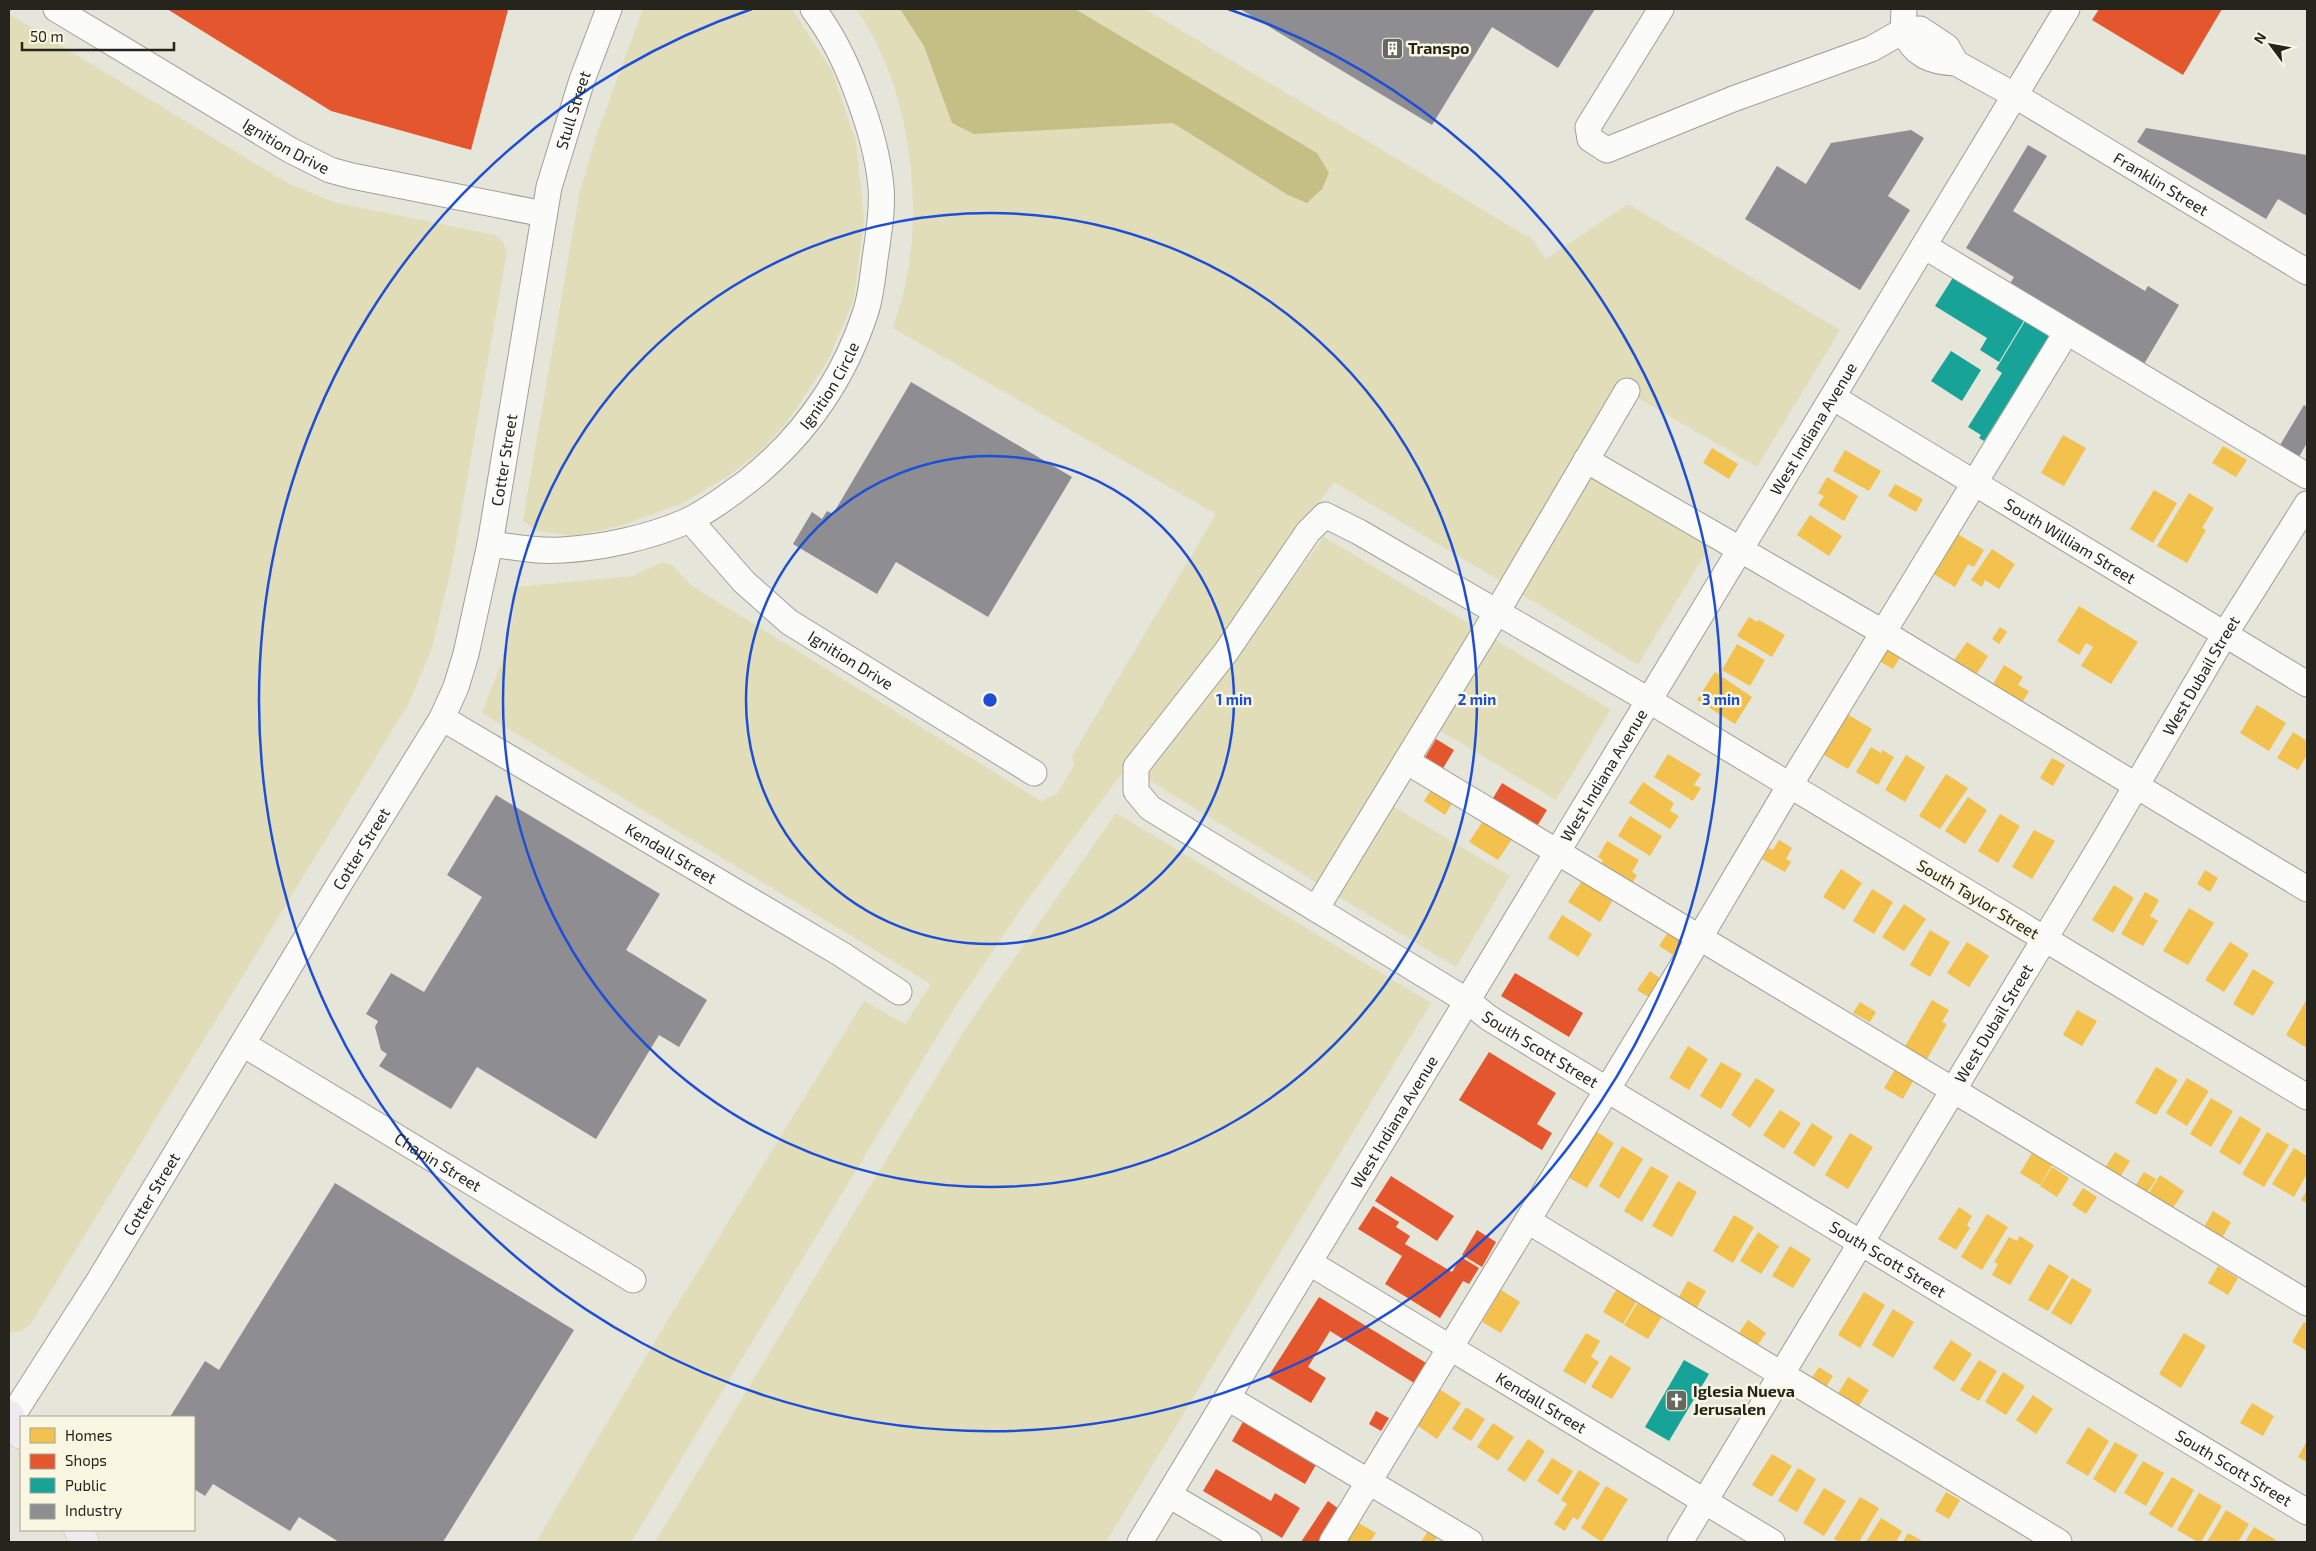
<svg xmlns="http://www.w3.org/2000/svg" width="2316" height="1551" font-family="'Exo 2',sans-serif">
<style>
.green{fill:#e1ddb8}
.water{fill:#c6bf85}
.homes{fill:#f2c14e}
.shops{fill:#e4572e}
.public{fill:#17a398}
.industry{fill:#8d8d92}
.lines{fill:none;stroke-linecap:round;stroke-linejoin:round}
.minor-casing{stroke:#a09f96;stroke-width:27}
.major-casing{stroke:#c2c2bc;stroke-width:29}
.minor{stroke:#fbfbf9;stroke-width:25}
.major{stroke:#eeeaef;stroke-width:28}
.ring{fill:none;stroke:#1d4ed8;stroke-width:2.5}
.labels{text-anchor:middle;stroke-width:5;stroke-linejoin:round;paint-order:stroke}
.poi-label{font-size:16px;font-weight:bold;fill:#25251d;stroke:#f9f7e1;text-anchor:start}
.street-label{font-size:16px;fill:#25251d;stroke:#f9f7e1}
.centre{fill:#1d4ed8;stroke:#f9f7e1;stroke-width:2.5}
.ring-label{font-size:15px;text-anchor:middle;font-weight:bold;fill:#1d4ed8;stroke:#f9f7e1;stroke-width:5;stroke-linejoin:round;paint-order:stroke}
</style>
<rect width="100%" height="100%" fill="#e6e5da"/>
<path class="green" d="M643,9H792L832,71L856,142L864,219L854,299L827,362L785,425L758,453L728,476L681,504L620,526L574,536L538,531L523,521L524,513L580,191L597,134Z
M856,9H1145L1532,239L1546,259L1628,204L1840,330L1757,467L1621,388L1505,584L1334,482L1213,651L1026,902L955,1007L631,1542H536L669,1318L864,1001L905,1024L931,984L482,713L506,650L513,616L516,587L633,576L663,562L673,566L692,586L1041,801L1057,794L1074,766L1072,756L1216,514L893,328C898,311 904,294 907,277C923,192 907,80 856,9Z
M9,14L289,184L337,203L495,235L503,242L507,251L452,566L431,651L409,703L32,1322L21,1332H9Z
M1588,471L1713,541L1638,665L1516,591Z
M1324,537L1480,630L1324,887L1145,778Z
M1489,636L1611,710L1556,800L1434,727Z
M1389,804L1510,876L1456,967L1334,894Z
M1116,813L1431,1003L1106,1542H655L965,1029Z"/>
<path class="water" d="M900,9H1075L1317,153L1329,173L1322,189L1307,203L1288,195L1173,123L974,134L952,123L924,46Z"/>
<path class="homes" d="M2063,435L2086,448L2064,486L2041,473Z
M2223,446L2247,460L2236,477L2212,463Z
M1712,448L1738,464L1729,479L1703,463Z
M1845,450L1881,471L1869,491L1833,471Z
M1827,477L1858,496L1844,521L1818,505L1824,496L1818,493Z
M1895,484L1923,499L1916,512L1888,496Z
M2154,490L2177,503L2153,543L2130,529Z
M2189,493L2214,508L2202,528L2206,530L2187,563L2157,546Z
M1810,515L1842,536L1829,556L1797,535Z
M1956,533L1984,550L1974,567L1968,564L1955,587L1932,573Z
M1992,549L2015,564L1999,589L1985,580L1982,587L1971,580Z
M2079,606L2138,642L2111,684L2081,666L2093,647L2086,643L2079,655L2057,641Z
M1749,617L1757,622L1759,620L1785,635L1772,657L1737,636Z
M2000,627L2007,632L1999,644L1992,639Z
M1967,642L1988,656L1974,678L1952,663Z
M1737,644L1765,660L1750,686L1722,670Z
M1886,649L1900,657L1893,669L1879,661Z
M2004,665L2023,677L2018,685L2029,691L2022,703L1992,686Z
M1715,672L1752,697L1735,724L1697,700Z
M2257,705L2286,723L2269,751L2240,733Z
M1847,714L1872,729L1848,769L1824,755Z
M2293,732L2307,741V755L2298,770L2277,758Z
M1871,747L1881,753L1882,750L1894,757L1878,785L1856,772Z
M1668,754L1701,774L1694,785L1701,788L1693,801L1654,777Z
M1906,755L1925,767L1905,802L1885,790Z
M2052,758L2065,765L2053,786L2040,778Z
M1946,774L1968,788L1940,829L1919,816Z
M1643,782L1674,803L1670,811L1679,816L1670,829L1629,803Z
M1433,787L1454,800L1445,815L1424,801Z
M1968,797L1987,810L1965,844L1945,831Z
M2000,814L2020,826L1998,863L1978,851Z
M1630,816L1662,836L1650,856L1618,836Z
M1483,821L1512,839L1498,860L1469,842Z
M2034,830L2055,841L2032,879L2012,867Z
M1779,840L1792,848L1786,859L1791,862L1785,872L1762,859L1769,848L1773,850Z
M1607,841L1639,860L1632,872L1637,875L1629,889L1597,870L1603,860L1598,857Z
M1841,869L1862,883L1844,910L1823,897Z
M2205,870L2218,878L2210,892L2197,884Z
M1583,879L1614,898L1600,922L1568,902Z
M2114,885L2134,898L2113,933L2092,920Z
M1872,889L1893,902L1874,934L1853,921Z
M2145,892L2159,900L2150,916L2158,921L2143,946L2121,934Z
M1904,904L1926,919L1904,951L1882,937Z
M2189,908L2214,923L2188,965L2163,951Z
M1562,915L1592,934L1578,957L1548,938Z
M1930,930L1950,942L1930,977L1910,965Z
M1668,932L1687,943L1678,958L1659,946Z
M1967,942L1989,956L1969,987L1947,973Z
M2230,942L2249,954L2224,992L2205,980Z
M2253,969L2274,982L2253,1016L2233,1004Z
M1650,971L1664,981L1652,999L1637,990Z
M2307,999V1048L2286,1035Z
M1932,1000L1949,1010L1942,1022L1947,1024L1923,1066L1901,1053Z
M1860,1002L1876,1012L1870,1022L1853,1013Z
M2077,1010L2097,1021L2082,1046L2063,1035Z
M1688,1046L1708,1059L1689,1090L1669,1078Z
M1721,1062L1742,1074L1721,1109L1700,1096Z
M2156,1067L2178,1080L2156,1115L2135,1103Z
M1896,1068L1914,1079L1903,1099L1884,1088Z
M1756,1078L1775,1090L1750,1128L1731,1115Z
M2187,1078L2209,1091L2187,1126L2166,1113Z
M2211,1098L2233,1111L2211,1147L2190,1134Z
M1780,1110L1801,1123L1784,1149L1763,1135Z
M2240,1116L2261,1129L2240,1165L2219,1152Z
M1812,1123L1833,1137L1814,1167L1793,1153Z
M1594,1130L1614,1143L1587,1188L1566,1176Z
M2267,1132L2289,1145L2264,1187L2242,1174Z
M1850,1133L1873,1147L1848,1189L1825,1175Z
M1622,1146L1643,1159L1619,1199L1599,1186Z
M2294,1148L2307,1156V1174L2294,1197L2272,1184Z
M2115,1152L2130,1161L2118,1180L2103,1171Z
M2032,1153L2052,1165L2040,1185L2020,1173Z
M1651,1166L1669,1176L1642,1222L1624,1211Z
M2052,1167L2069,1178L2057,1197L2040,1186Z
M2144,1172L2156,1179L2146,1195L2134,1188Z
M2160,1175L2184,1191L2171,1211L2147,1196Z
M1678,1181L1697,1192L1672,1237L1652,1226Z
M2083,1188L2097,1197L2086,1214L2072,1205Z
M2307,1190V1203L2301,1200Z
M1959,1207L1972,1216L1967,1225L1970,1228L1956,1250L1938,1239Z
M2213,1211L2231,1222L2221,1240L2203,1229Z
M1987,1214L2008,1227L1982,1270L1961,1257Z
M1734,1215L1754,1227L1733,1263L1713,1251Z
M1758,1232L1779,1246L1761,1274L1740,1261Z
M2020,1236L2034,1245L2010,1285L1992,1275L1998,1264L1994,1262L2009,1237L2017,1241Z
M1790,1246L1811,1259L1793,1288L1772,1276Z
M2049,1264L2069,1276L2048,1311L2028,1300Z
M2218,1266L2238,1278L2228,1295L2208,1283Z
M2072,1278L2092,1290L2071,1325L2051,1313Z
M1688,1281L1706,1291L1695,1311L1677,1300Z
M1618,1287L1638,1299L1623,1324L1603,1312Z
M1501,1290L1520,1302L1501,1333L1482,1322Z
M1864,1292L1885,1305L1860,1348L1838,1335Z
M1640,1299L1664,1313L1648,1339L1624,1325Z
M1893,1309L1914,1322L1893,1358L1872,1345Z
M1748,1320L1766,1333L1755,1349L1736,1337Z
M2304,1322L2307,1324V1351L2292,1342Z
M1586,1333L1600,1341L1591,1357L1599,1362L1585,1384L1563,1371Z
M2184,1333L2206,1346L2181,1388L2159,1374Z
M1951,1340L1972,1354L1954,1382L1933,1368Z
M1610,1355L1631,1368L1612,1399L1591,1387Z
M1979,1360L1997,1371L1979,1401L1960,1390Z
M1819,1367L1833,1376L1822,1394L1807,1385Z
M2003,1372L2025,1386L2006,1415L1985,1402Z
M1848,1377L1869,1390L1857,1409L1836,1397Z
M1439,1389L1461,1403L1437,1439L1415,1424Z
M2033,1395L2053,1409L2036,1434L2016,1420Z
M2252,1403L2274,1416L2263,1436L2240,1423Z
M1466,1407L1485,1419L1471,1441L1452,1429Z
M1493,1423L1514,1437L1498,1461L1477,1447Z
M2088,1427L2109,1441L2088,1476L2066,1463Z
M1528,1439L1545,1451L1525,1482L1507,1470Z
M2307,1441V1462L2298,1457Z
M2115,1442L2138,1455L2115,1493L2093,1479Z
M1772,1454L1792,1466L1772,1497L1752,1485Z
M1552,1458L1573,1471L1558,1495L1537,1481Z
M2143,1461L2164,1473L2146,1506L2124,1493Z
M1798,1468L1816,1479L1797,1512L1778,1501Z
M1579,1470L1600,1483L1578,1520L1573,1517L1565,1531L1554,1524L1567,1504L1561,1500Z
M2172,1477L2194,1490L2172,1528L2149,1514Z
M1606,1486L1628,1499L1602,1542L1581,1528Z
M1824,1488L1846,1501L1824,1536L1803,1523Z
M1946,1492L1960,1500L1949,1519L1935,1511Z
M2199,1493L2222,1506L2201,1542H2198L2177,1530Z
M1860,1497L1879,1508L1859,1542H1839L1834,1539Z
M2226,1510L2249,1524L2238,1542H2207Z
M1881,1518L1902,1531L1896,1542H1866Z
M1355,1521L1376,1533L1370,1542H1342Z
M2254,1527L2276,1540L2275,1542H2245Z
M1428,1531L1438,1536L1434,1542H1421Z
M1908,1533L1924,1542H1903Z"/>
<path class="shops" d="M167,9H504L508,10L471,150L331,111Z
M2099,9H2222L2183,75L2092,20Z
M1436,739L1454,750L1439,775L1421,764Z
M1502,783L1547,810L1534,831L1489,805Z
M1515,973L1583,1013L1569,1037L1501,996Z
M1489,1052L1556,1093L1537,1124L1552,1133L1542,1150L1459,1100Z
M1391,1176L1454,1216L1437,1241L1375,1201Z
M1373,1206L1399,1222L1396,1227L1410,1236L1405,1244L1452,1272L1461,1257L1479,1268L1469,1284L1463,1281L1440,1318L1385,1284L1402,1256L1358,1229Z
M1477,1230L1496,1242L1482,1267L1462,1255Z
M1319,1297L1431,1366L1419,1386L1330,1331L1308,1367L1326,1378L1311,1403L1268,1377Z
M1376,1411L1389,1418L1381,1431L1369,1424Z
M1244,1420L1317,1463L1305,1484L1232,1441Z
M1216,1469L1271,1501L1275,1493L1300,1508L1282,1538L1203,1491Z
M1328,1501L1343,1512L1323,1542H1301Z"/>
<path class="public" d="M1954,276L2025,319L1999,362L1980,350L1987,338L1935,306Z
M2025,321L2050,336L1984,441L1979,438L1981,435L1968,427L2002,373L1996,369Z
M1951,351L1981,370L1962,401L1931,381Z
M1684,1360L1709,1374L1669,1441L1645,1427Z"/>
<path class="industry" d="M1240,9H1595L1558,68L1492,27L1432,125Z
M2146,128L2307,155V216L2278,199L2266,219L2137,142Z
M1911,130L1924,138L1888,196L1910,210L1860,290L1745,219L1777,166L1806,184L1831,143Z
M2028,145L2047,156L2013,211L2145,291L2148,286L2179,305L2144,364L2006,290L2014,277L1966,248Z
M911,382L1072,477L988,617L896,562L877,594L793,544L812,512L822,519L827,511L833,514Z
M2304,405L2307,407V443L2296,462L2277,450Z
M496,795L660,894L626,950L707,1000L679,1047L659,1035L596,1139L477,1067L451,1109L379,1066L387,1054L381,1050L375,1027L378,1021L366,1014L391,973L424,992L482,897L447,875Z
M335,1183L574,1330L443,1542H339L299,1517L290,1531L213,1484L205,1496L194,1489V1417H170L205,1361L219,1370Z"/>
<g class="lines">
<defs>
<g id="minor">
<path id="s1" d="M56,9L290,150L330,170L352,176L544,214"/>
<path d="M1661,9L1588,127L1590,139L1607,150L1733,99L1871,49L1903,31L1904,9"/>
<path id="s2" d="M1956,63C1930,62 1914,55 1903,31L1920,29L1947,47L1956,63L2016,96L2307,272"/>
<path d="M1924,246L2307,476"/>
<path id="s3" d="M1834,398L2307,684"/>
<path d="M1586,460L1884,633L2307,889"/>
<path id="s4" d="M690,520L744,582L789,622L1034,773"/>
<path id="s5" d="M490,544C514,547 538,552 562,550C602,548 651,537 687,521C709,511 729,495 748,481C803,437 844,379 866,311C872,292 873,271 876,252C879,231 883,208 881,187C878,154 868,121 856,90C845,60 832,34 813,9"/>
<path id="s6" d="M442,718L841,954L899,992"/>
<path d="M1406,761L2307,1303"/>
<path d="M1316,909L1497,612L1627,391"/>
<path id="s7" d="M243,1044L633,1280"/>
<path id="s8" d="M2307,1097L1650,701L1359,532L1325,515L1308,532L1226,652L1136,767V791L1150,808L1469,1002L1489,1018L1538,1048L2307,1512"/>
<path d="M1528,1221L2059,1542"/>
<path id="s9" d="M1310,1263L1772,1542"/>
<path d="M1228,1398L1470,1542"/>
<path id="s10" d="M9,1421L98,1282L335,891L442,718L456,687L466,654L490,544L549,187L582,80L609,9"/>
<path d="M1169,1495L1249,1542"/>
<path id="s11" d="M1140,1542L2067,9"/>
<path d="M1332,1542L1700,937L1790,785L2066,333"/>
<path id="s12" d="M1680,1542L2105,839L2225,634L2307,504"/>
</g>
<path id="major" d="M9,1414L21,1435
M78,1530L85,1542"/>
</defs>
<use href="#minor" class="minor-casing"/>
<use href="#major" class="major-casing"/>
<use href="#minor" class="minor"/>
<use href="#major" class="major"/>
</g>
<g class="ring">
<circle cx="990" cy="700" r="244"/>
<circle cx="990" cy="700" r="487"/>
<path d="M1228 9A731 731 0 1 1 752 9"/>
</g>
<defs>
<symbol id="building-square" viewBox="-11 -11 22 22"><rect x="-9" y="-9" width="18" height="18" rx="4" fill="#69685f" stroke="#f9f7e1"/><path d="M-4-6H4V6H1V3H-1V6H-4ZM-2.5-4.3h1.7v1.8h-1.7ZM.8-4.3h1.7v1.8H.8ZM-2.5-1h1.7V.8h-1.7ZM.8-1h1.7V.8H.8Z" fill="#fff"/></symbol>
<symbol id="church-square" viewBox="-11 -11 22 22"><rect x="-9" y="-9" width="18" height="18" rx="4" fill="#69685f" stroke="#f9f7e1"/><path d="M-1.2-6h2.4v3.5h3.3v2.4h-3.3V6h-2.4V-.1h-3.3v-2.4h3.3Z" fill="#fff"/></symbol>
</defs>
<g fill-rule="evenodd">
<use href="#building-square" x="1380" y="36" width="25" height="25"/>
<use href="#church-square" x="1664" y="1388" width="25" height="25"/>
</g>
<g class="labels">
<g class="poi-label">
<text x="1408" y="54">Transpo</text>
<text x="1693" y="1397">Iglesia Nueva<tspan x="1693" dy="18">Jerusalen</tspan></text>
</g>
<g class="street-label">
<text dy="6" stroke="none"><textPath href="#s10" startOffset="1449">Stull Street</textPath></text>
<text dy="6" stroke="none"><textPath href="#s1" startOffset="268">Ignition Drive</textPath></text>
<text dy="6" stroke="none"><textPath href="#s2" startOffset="372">Franklin Street</textPath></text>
<text dy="6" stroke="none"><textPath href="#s5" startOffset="401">Ignition Circle</textPath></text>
<text dy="6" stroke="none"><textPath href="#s11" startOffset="1301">West Indiana Avenue</textPath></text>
<text dy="6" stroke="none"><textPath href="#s10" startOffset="1092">Cotter Street</textPath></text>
<text dy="6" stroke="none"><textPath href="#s3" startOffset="276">South William Street</textPath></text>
<text dy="6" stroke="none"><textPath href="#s4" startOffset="215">Ignition Drive</textPath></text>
<text dy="6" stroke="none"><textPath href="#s12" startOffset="1011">West Dubail Street</textPath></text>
<text dy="6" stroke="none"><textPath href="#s11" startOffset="896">West Indiana Avenue</textPath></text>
<text dy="6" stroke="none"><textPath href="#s10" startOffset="672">Cotter Street</textPath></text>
<text dy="6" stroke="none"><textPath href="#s6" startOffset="266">Kendall Street</textPath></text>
<text transform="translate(1978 899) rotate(31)" y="6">South Taylor Street</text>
<text dy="6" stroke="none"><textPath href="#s12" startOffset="606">West Dubail Street</textPath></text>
<text dy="6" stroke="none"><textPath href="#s8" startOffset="1962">South Scott Street</textPath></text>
<text dy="6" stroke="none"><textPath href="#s11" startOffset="491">West Indiana Avenue</textPath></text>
<text dy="6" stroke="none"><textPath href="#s7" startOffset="228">Chapin Street</textPath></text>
<text dy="6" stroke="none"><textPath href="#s10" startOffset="268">Cotter Street</textPath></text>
<text dy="6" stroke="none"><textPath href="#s8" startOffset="2368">South Scott Street</textPath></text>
<text dy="6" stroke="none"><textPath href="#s9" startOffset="270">Kendall Street</textPath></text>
<text dy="6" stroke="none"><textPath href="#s8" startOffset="2772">South Scott Street</textPath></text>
</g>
</g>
<circle cx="990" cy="700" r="8" class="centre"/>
<g class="ring-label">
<text x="1234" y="705">1 min</text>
<text x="1477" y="705">2 min</text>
<text x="1721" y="705">3 min</text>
</g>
<rect width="2316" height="1551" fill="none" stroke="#25251d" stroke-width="20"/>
<rect x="20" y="1416" width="175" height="115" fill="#f9f7e1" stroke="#a4a393"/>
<rect x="30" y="1428" width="25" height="15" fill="#f2c14e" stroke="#a4a393"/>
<text x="65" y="1441" font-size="15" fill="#25251d">Homes</text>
<rect x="30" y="1454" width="25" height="15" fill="#e4572e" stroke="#a4a393"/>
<text x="65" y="1466" font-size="15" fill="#25251d">Shops</text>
<rect x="30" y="1478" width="25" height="15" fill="#17a398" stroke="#a4a393"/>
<text x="65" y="1491" font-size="15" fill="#25251d">Public</text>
<rect x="30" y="1504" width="25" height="15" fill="#8d8d92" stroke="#a4a393"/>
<text x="65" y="1516" font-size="15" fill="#25251d">Industry</text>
<g transform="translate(2271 45) rotate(302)" stroke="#f9f7e1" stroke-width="4" paint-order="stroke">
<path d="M0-4L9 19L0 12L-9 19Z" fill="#25251d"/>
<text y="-8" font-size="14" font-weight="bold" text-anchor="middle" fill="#25251d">N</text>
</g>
<path d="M22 42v8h152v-8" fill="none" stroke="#25251d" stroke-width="2.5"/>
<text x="30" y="42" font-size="15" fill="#25251d" stroke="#f9f7e1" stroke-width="4" paint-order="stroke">50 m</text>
</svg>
